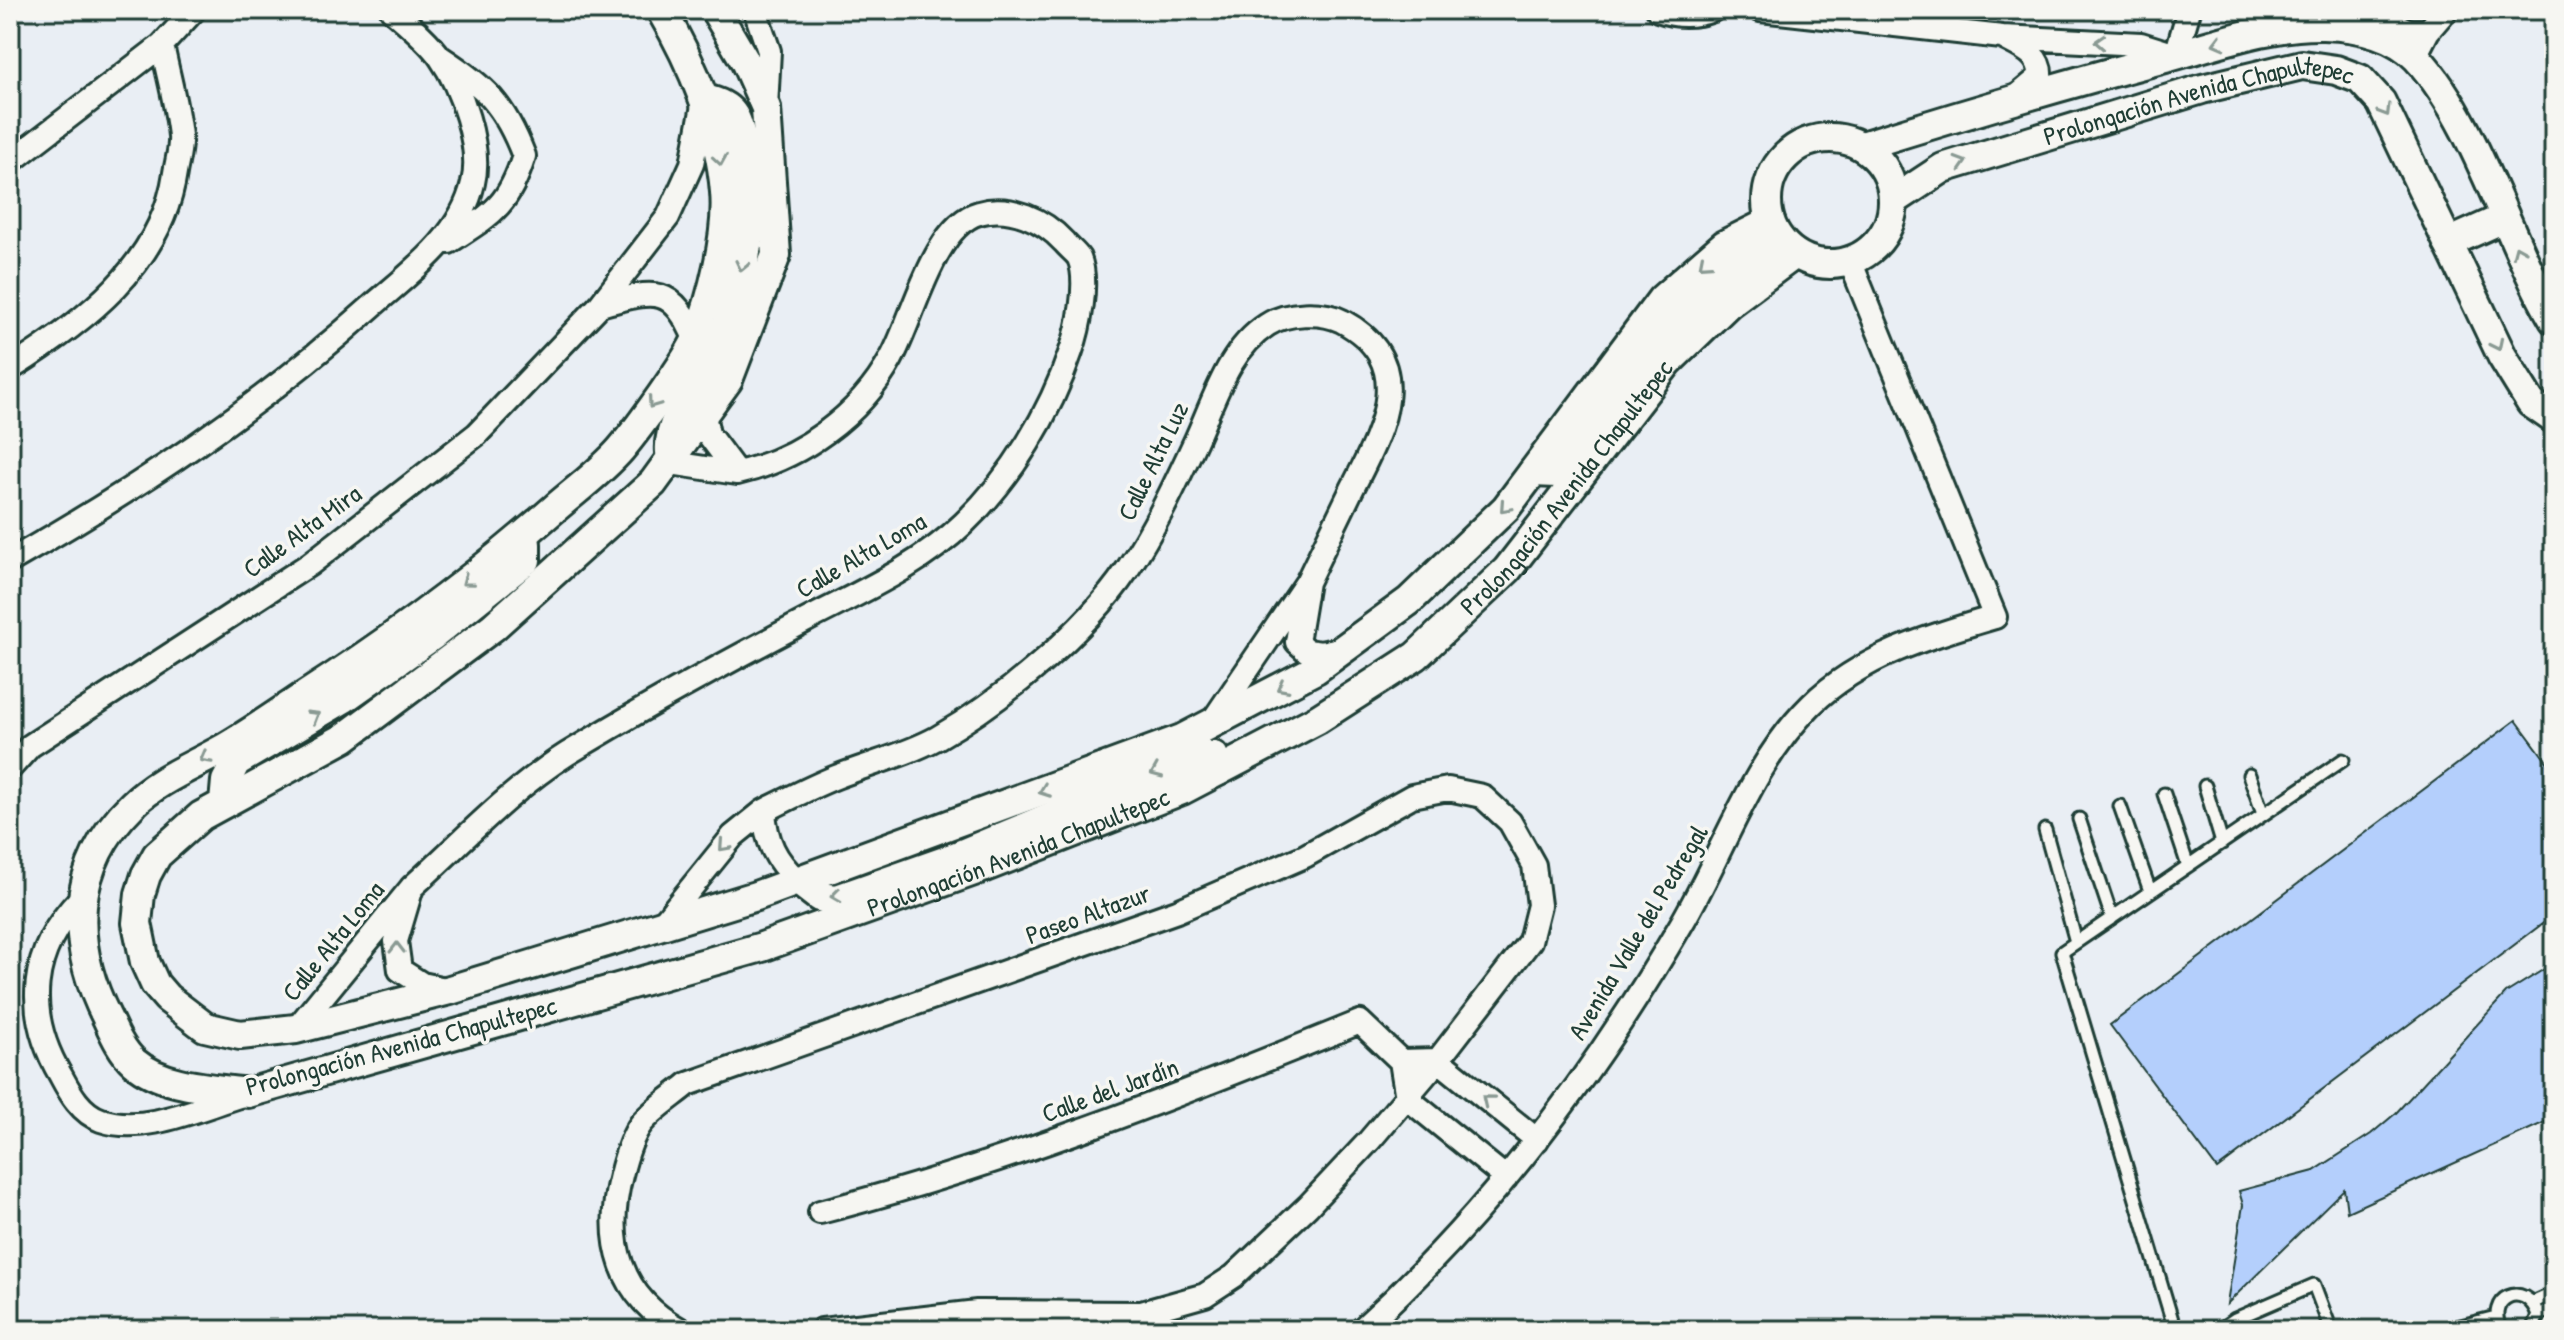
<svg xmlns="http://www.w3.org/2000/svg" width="2564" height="1340" font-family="'Patrick Hand',sans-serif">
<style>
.building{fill:#b4cffc;stroke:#1f3d34;stroke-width:2}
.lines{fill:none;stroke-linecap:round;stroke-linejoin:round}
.service-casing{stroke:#1f3d34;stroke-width:17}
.minor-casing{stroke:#1f3d34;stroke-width:28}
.tertiary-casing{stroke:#1f3d34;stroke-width:34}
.service{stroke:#f6f6f2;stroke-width:11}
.minor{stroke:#f6f6f2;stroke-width:22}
.tertiary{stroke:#f6f6f2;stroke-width:28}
.oneway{stroke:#8a9a93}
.labels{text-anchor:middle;stroke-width:7;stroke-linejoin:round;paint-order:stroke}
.street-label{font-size:26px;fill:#1f3d34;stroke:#f6f6f2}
</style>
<rect width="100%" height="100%" fill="#e9eef4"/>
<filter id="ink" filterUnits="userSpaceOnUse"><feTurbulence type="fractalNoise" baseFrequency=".0125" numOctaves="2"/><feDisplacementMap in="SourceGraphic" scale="16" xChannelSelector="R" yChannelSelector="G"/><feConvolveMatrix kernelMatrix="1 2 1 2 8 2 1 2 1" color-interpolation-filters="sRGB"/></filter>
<g filter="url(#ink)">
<path class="building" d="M2516,720L2554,771V915L2217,1169L2110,1025Z
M2554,963V1118L2347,1212L2344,1189L2227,1304L2243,1205L2239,1191L2314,1171L2371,1134L2396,1113L2506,993Z"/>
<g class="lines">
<defs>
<path id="service" d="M2249,775L2263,814
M2205,786L2222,843
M2164,794L2188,866
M2120,806L2150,891
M2079,819L2112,918
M2045,830L2076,942
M2534,1302L2554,1293
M2538,1315L2554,1309
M2175,1330L2062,952L2343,760
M2219,1330L2235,1319L2314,1285L2331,1330
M2445,1330L2496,1317
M2501,1330C2484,1298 2525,1278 2538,1315L2532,1330
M2548,1330L2554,1317"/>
<path id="minor" d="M755,10L769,51L766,107
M1658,10C1677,17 1694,17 1713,10
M1760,10L2002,37
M2387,10L2394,24L2409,31H2428
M2415,56L2428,31L2446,10
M440,57C486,87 504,104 524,156C508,207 492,214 449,242
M2015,98L2040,77C2042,54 2020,47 2002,37L2141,44L2176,55L2189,10
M10,162L162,45L194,10
M600,305C655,290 672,284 696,341
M10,369C83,323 162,264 175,173C177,161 181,148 180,136C177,106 168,75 162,45
M671,463L737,473L708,434L704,415
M10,561C143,485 257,409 371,307C410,273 461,237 473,183C482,147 461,87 440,57C428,40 408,24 392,10
M1212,722L1307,582L1297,642L1307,651L1321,653L1344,648
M10,768L30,746L310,564L477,434L600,305L668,217L692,164L704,100
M764,811C788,799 811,787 836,777C869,764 906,755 937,738C1003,700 1084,633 1127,570C1154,530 1175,485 1195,442C1214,401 1228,350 1267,325C1286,312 1322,311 1342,321C1420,363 1381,432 1352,489C1337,520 1322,551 1307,582
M412,887C462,842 510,790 567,754C644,707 723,664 803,622C858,593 919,567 964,523C1012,477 1050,414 1071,351C1079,329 1089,281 1079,258C1076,253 1068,247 1064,242C1044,220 1010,204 979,213C933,226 913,320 891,359C860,416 800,459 737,473
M81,898C29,951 24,1013 61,1076C70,1093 81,1113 101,1120C145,1135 201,1107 243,1095
M662,924L733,836L764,811C766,841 775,860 797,880
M296,1029L412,887L396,941L400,970L422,984L449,990
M1506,1178L1407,1098L1401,1061L1438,1060L1537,1140
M820,1212C1006,1164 1183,1094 1360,1022L1401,1061
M681,1330C619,1297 604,1240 621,1175C625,1159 631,1137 641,1124C653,1109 674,1096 688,1084L1177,911L1305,856L1412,796L1448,789L1482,796L1510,822L1534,865L1539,905L1530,941L1438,1060L1369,1141L1308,1206L1234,1276L1205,1295L1141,1313L977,1312L822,1330
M1361,1330C1490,1213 1595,1073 1682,923C1724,851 1751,764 1811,705C1861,656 1930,636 1995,617L1850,261"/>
<g id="tertiary">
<path id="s1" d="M661,10C693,64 720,129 725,192C729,234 712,298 697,338C689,359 637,430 621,449C602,471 576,490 554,509C475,578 391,641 303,697C276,715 249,734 221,750C191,767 157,780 132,805C70,866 69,943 107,1018C114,1033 121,1050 134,1062C163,1087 212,1088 248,1093L762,947L985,867L1182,790L1318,719L1416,656L1507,570L1668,362L1728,304L1795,254"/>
<path d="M715,10L745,61L766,108L776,255L728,380L653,483L493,627L344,738L201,816L157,855L146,875L140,894L137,923L145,962L155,984L167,998L205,1027L240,1035L296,1029L450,990L756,896L1182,739L1316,669L1409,601L1506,508L1662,299L1724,245L1770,222"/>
<circle cx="1830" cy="201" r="63"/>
<path d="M1862,146C1964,114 2066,84 2169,57C2219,43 2271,24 2323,25C2357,26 2393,33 2417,58C2476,122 2508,241 2554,320"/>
<path id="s2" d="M1893,201L1943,168L2202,89L2302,65L2336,70L2360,79L2381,102L2502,356L2531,403L2554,419"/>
<path d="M2448,243L2504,218"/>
<path d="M670,452C667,419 699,386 712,359C743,296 759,219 744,151C737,121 738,106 704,99"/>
<path d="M1533,472L1557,473C1583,438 1605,401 1631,367C1667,320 1727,267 1779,240"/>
<path d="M224,803L226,781L236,762L343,699L432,636L526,560V544H514"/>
<path d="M797,880L819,897L837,899L945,861L1198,755L1214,756L1218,771"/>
</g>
</defs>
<use href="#service" class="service-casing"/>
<use href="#minor" class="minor-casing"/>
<use href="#tertiary" class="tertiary-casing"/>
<use href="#service" class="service"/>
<use href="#minor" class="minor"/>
<use href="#tertiary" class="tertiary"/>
</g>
<defs><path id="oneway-chevron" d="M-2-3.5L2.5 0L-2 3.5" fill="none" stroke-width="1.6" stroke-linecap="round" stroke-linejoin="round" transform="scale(2)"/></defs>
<g class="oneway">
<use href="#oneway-chevron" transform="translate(2100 42) rotate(-177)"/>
<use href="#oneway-chevron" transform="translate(2218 43) rotate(165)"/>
<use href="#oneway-chevron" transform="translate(2385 111) rotate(59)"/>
<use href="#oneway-chevron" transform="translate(720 160) rotate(81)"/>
<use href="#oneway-chevron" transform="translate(1961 163) rotate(-17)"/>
<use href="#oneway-chevron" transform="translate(2518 251) rotate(-113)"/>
<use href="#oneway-chevron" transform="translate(1704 263) rotate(139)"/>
<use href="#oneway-chevron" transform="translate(742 266) rotate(102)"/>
<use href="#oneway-chevron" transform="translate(2497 345) rotate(64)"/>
<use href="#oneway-chevron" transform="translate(653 403) rotate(125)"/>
<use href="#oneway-chevron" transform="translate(1505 507) rotate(132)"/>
<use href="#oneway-chevron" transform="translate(467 581) rotate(143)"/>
<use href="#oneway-chevron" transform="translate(1282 687) rotate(152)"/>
<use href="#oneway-chevron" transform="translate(314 716) rotate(-31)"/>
<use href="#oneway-chevron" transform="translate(205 758) rotate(151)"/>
<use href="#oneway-chevron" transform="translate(1156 772) rotate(157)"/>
<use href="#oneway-chevron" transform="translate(1044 791) rotate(159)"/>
<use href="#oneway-chevron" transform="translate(724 846) rotate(132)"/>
<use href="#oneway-chevron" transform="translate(836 896) rotate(172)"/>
<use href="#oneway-chevron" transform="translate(397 948) rotate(-90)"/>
<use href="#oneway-chevron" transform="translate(1487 1100) rotate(-141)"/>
</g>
</g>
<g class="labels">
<g class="street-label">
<text dy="9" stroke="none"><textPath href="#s2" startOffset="326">Prolongación Avenida Chapultepec</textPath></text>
<text transform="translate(1153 461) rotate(-64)" y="9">Calle Alta Luz</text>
<text dy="9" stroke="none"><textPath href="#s1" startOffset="2968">Prolongación Avenida Chapultepec</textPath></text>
<text transform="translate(302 531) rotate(-36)" y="9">Calle Alta Mira</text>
<text transform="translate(861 555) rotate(-30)" y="9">Calle Alta Loma</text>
<text dy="9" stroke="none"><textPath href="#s1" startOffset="2296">Prolongación Avenida Chapultepec</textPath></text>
<text transform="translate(1088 914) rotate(-20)" y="9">Paseo Altazur</text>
<text transform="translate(1638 932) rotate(-59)" y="9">Avenida Valle del Pedregal</text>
<text transform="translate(333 941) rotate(-51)" y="9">Calle Alta Loma</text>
<text transform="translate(401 1046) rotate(-15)" y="9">Prolongación Avenida Chapultepec</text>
<text transform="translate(1110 1090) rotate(-20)" y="9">Calle del Jardín</text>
</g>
</g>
<rect width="2564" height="1340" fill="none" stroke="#f6f6f2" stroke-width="40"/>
<rect x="20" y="20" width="2524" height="1300" fill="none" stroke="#1f3d34" stroke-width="3" filter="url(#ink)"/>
</svg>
